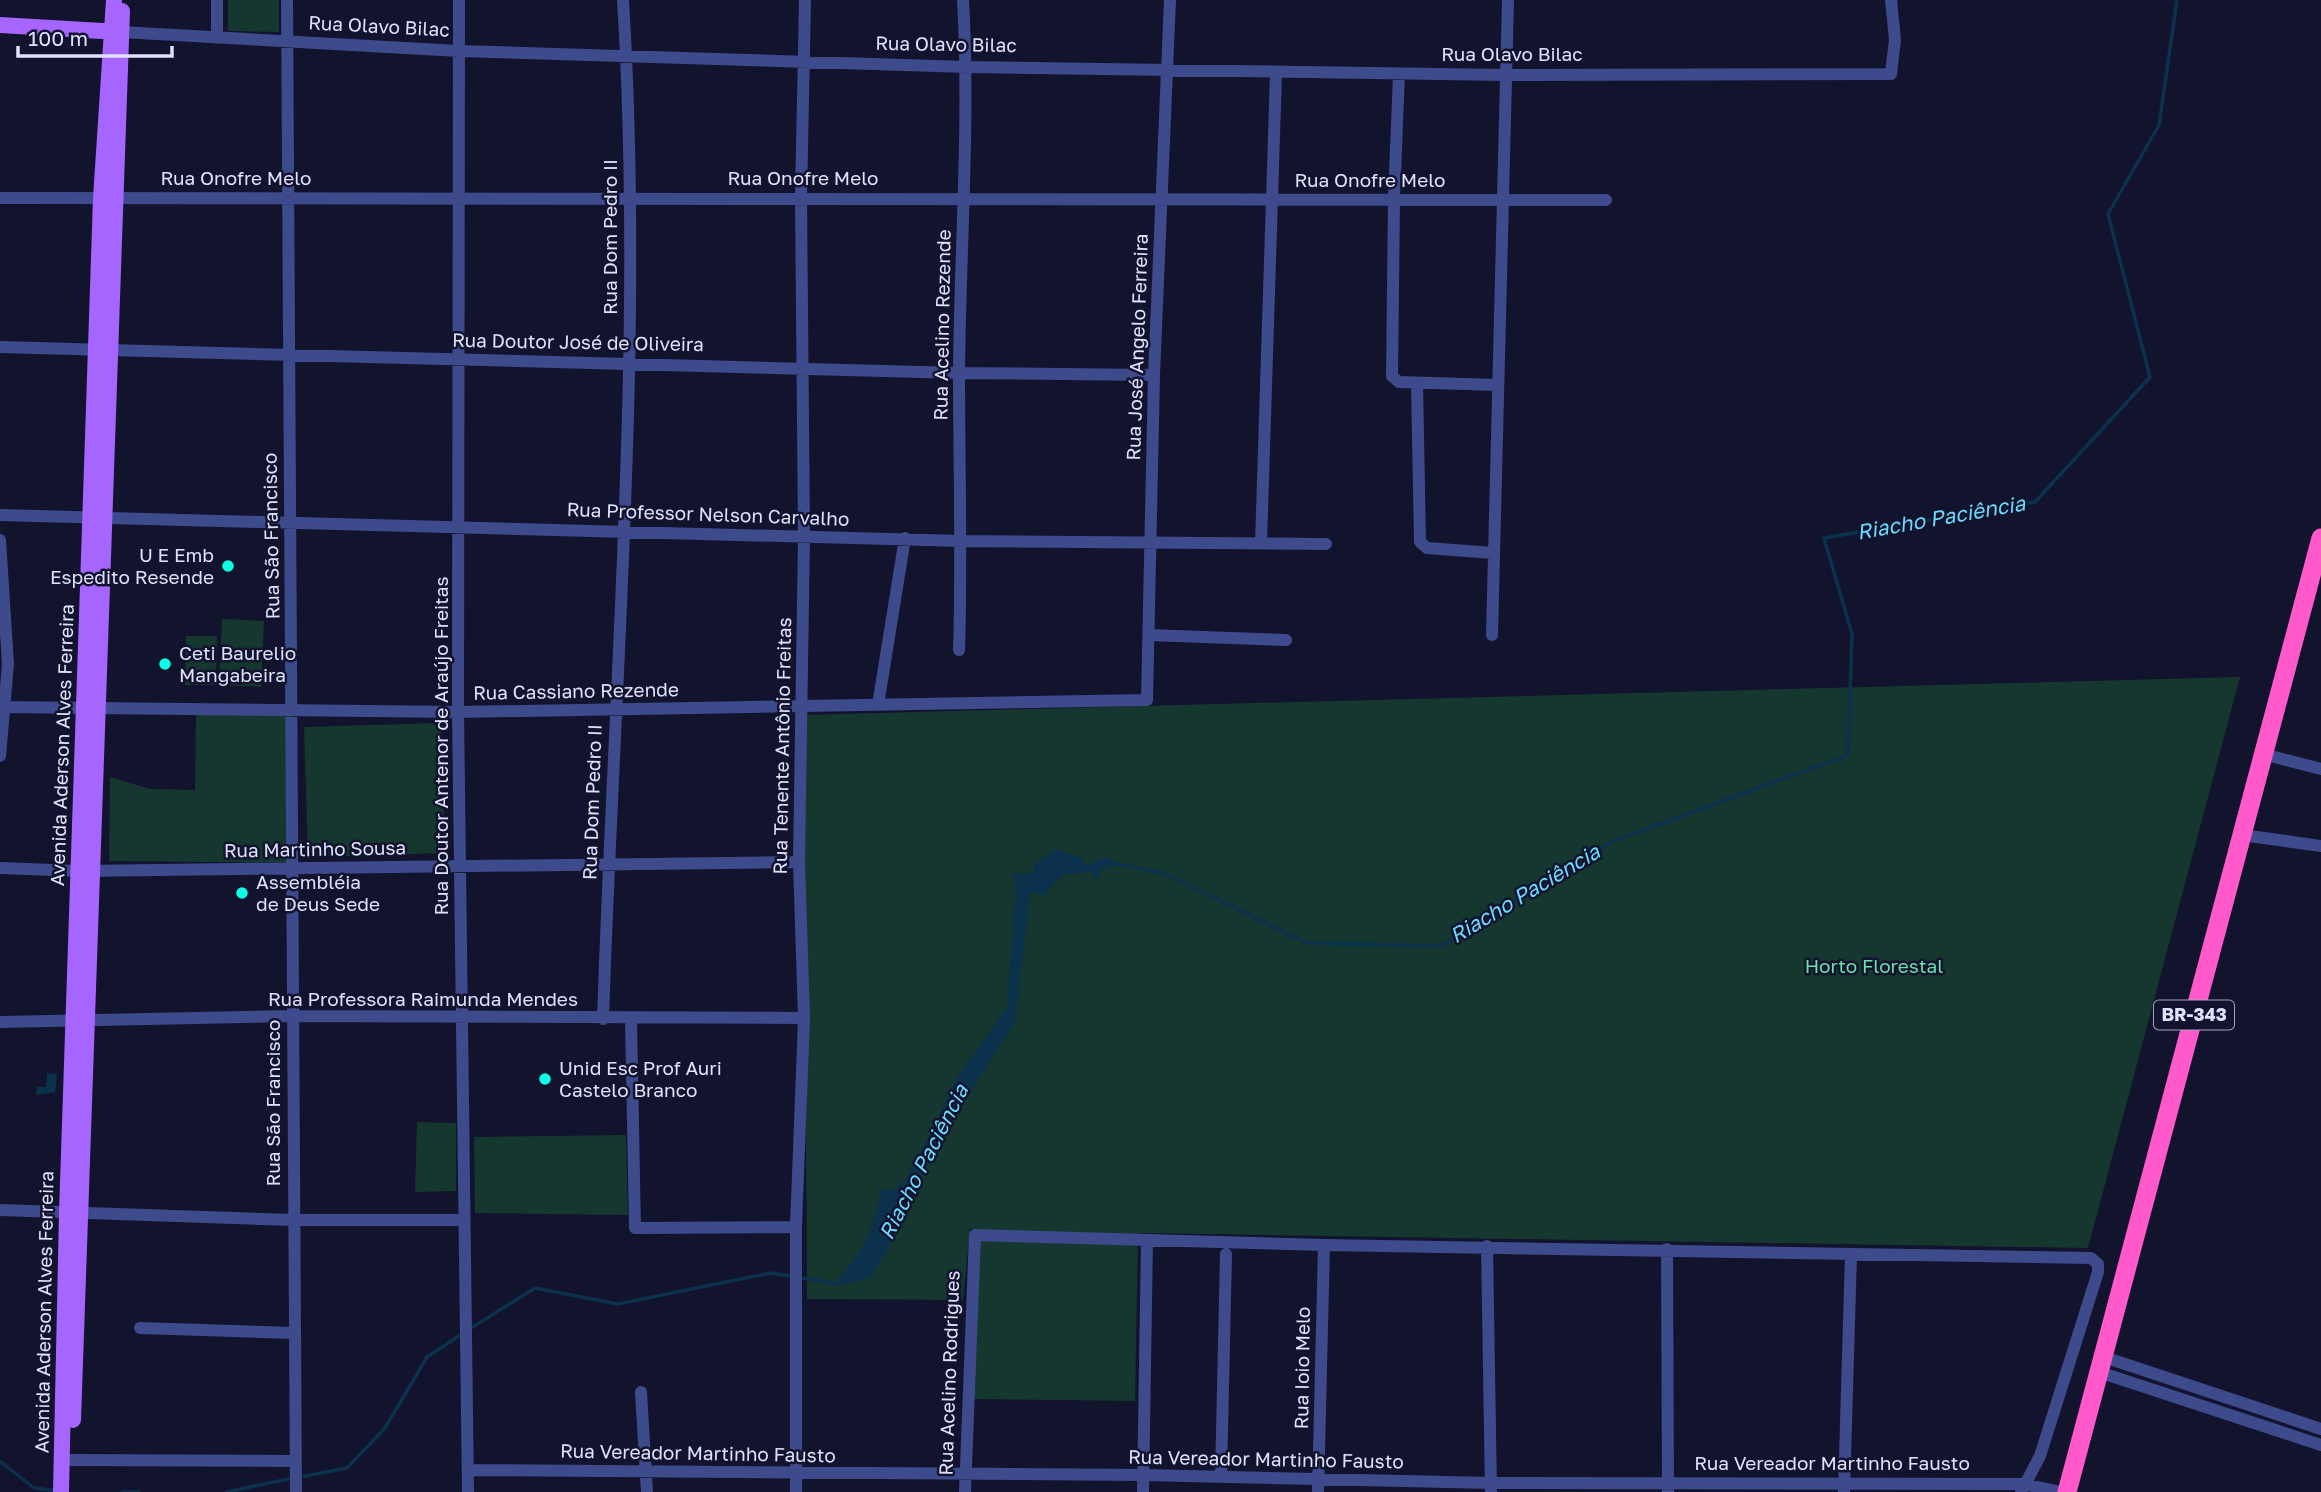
<svg xmlns="http://www.w3.org/2000/svg" width="2321" height="1492" font-family="'Golos Text',sans-serif">
<style>
.green{fill:#15372f}
.water{fill:#0b314d}
.lines{fill:none;stroke-linecap:round;stroke-linejoin:round}
.stream{stroke:#0b314d;stroke-width:3.5}
.minor{stroke:#3d4a8c;stroke-width:12}
.major{stroke:#a665ff;stroke-width:16}
.highway{stroke:#ff59cb;stroke-width:19}
.poi-dot{fill:#0affe5;stroke:#12132d;stroke-width:2.5}
.labels{text-anchor:middle;stroke-width:5;stroke-linejoin:round;paint-order:stroke}
.shield{fill:#12132d;stroke:#a1a3c0;stroke-width:2}
.shield-label{font-size:18px;font-weight:bold;fill:#dee1ff}
.street-label{font-size:19px;fill:#dee1ff;stroke:#12132d}
.poi-label{font-size:19px;fill:#dee1ff;stroke:#12132d;text-anchor:start}
.park-label{font-size:19px;fill:#67e2aa;stroke:#12132d}
.water-label{font-size:21px;font-style:italic;fill:#6cd9ff;stroke:#12132d}
</style>
<rect width="100%" height="100%" fill="#12132d"/>
<path class="green" d="M228,0H279V32L228,31Z
M222,619L264,621L261,687L219,685Z
M186,636H217L216,685H185Z
M2240,677L2088,1248L1138,1233L1135,1401L968,1399L978,1229H970L963,1300L807,1299L804,715Z
M196,712L293,713L292,863L109,861L110,777L150,789L195,790Z
M441,723L445,853L308,857L304,727Z
M417,1122L456,1123V1191L415,1192Z
M626,1135L628,1215L475,1213L474,1137Z"/>
<path class="water" d="M1056,849L1079,857L1087,865L1107,857L1113,862L1109,870L1103,866L1096,880L1090,872L1062,875L1043,895L1030,892L1015,1022L965,1100L954,1108L895,1237L870,1277L840,1286L839,1278C866,1250 873,1227 881,1190L895,1189L907,1178L959,1075L1007,1008L1016,890L1013,874L1034,873V865Z
M47,1073L57,1074L55,1092L36,1095L37,1087H46Z"/>
<g class="lines">
<path class="stream" d="M1108,862L1163,873L1307,943L1441,946L1611,842L1848,755L1852,634L1824,538L2035,502L2150,377L2108,214L2159,125L2177,0
M468,1330L535,1288L618,1304L770,1273L841,1284
M0,1461L34,1488L57,1491
M300,1477L347,1468L385,1428L427,1357L462,1334
M122,1492H139
M227,1492L293,1478"/>
<path class="minor" d="M287,0L296,1492
M459,0L458,712L468,1492
M121,32L459,51L967,67L1507,75L1891,74L1895,40L1891,0
M217,38V0
M1399,74L1394,199L1392,376L1399,382L1498,385
M0,198L1606,200
M0,347L959,373L1154,375
M1417,383L1420,542L1427,548L1493,553
M0,515L962,541L1326,544
M0,540L8,664L0,756
M1261,543L1276,73
M1149,635L1286,640
M1492,635L1508,0
M959,650C962,557 959,465 959,373C960,249 970,124 963,0
M878,705L905,538
M0,707L458,712L1147,700L1154,375L1170,0
M2263,754L2321,769
M2242,835L2321,846
M0,868L79,871L799,862
M603,1019C614,680 644,339 623,0
M631,1019L635,1228L796,1227
M0,1022L292,1016L804,1018
M0,1210L293,1220H463
M1487,1246L1491,1492
M1667,1249L1668,1492
M140,1328L293,1333
M2104,1357L2321,1429
M2099,1372L2321,1445
M641,1392L647,1492
M61,1460L293,1461
M468,1470L1143,1475L1491,1483L2023,1484L2061,1492
M1221,1477L1226,1254
M796,1492V1227L804,1018L799,862L804,536L801,197L805,0
M965,1492L975,1235L1324,1245L2091,1258L2098,1264V1272L2040,1456L2021,1492
M1143,1492L1147,1240
M1318,1492L1324,1245
M1844,1492L1851,1254"/>
<path class="major" d="M0,25L119,32
M73,1420L122,11
M61,1492L67,1213L101,198L114,0"/>
<path class="highway" d="M2067,1492L2321,538"/>
</g>
<g class="poi-dot">
<circle cx="228" cy="566" r="7"/>
<circle cx="165" cy="664" r="7"/>
<circle cx="242" cy="893" r="7"/>
<circle cx="545" cy="1079" r="7"/>
</g>
<g class="labels">
<rect class="shield" x="2154" y="1000.5" width="80" height="29" rx="5"/>
<g class="shield-label">
<text x="2194" y="1021">BR-343</text>
</g>
<g class="street-label">
<text transform="translate(379 26) rotate(3)" y="7">Rua Olavo Bilac</text>
<text transform="translate(946 44) rotate(1)" y="7">Rua Olavo Bilac</text>
<text x="1512" y="61">Rua Olavo Bilac</text>
<text x="236" y="185">Rua Onofre Melo</text>
<text x="803" y="185">Rua Onofre Melo</text>
<text x="1370" y="187">Rua Onofre Melo</text>
<text transform="translate(610 237) rotate(-90)" y="7">Rua Dom Pedro II</text>
<text transform="translate(942 325) rotate(-89)" y="7">Rua Acelino Rezende</text>
<text transform="translate(578 342) rotate(1)" y="7">Rua Doutor José de Oliveira</text>
<text transform="translate(1137 347) rotate(-88)" y="7">Rua José Angelo Ferreira</text>
<text transform="translate(708 514) rotate(2)" y="7">Rua Professor Nelson Carvalho</text>
<text transform="translate(271 536) rotate(-91)" y="7">Rua São Francisco</text>
<text transform="translate(576 691) rotate(-1)" y="7">Rua Cassiano Rezende</text>
<text transform="translate(62 745) rotate(-88)" y="7">Avenida Aderson Alves Ferreira</text>
<text transform="translate(441 746) rotate(-90)" y="7">Rua Doutor Antenor de Araújo Freitas</text>
<text transform="translate(782 746) rotate(-89)" y="7">Rua Tenente Antônio Freitas</text>
<text transform="translate(592 802) rotate(-88)" y="7">Rua Dom Pedro II</text>
<text transform="translate(315 849) rotate(-1)" y="7">Rua Martinho Sousa</text>
<text x="423" y="1006">Rua Professora Raimunda Mendes</text>
<text transform="translate(273 1103) rotate(-90)" y="7">Rua São Francisco</text>
<text transform="translate(44 1312) rotate(-89)" y="7">Avenida Aderson Alves Ferreira</text>
<text transform="translate(1302 1368) rotate(-89)" y="7">Rua Ioio Melo</text>
<text transform="translate(949 1373) rotate(-88)" y="7">Rua Acelino Rodrigues</text>
<text transform="translate(698 1453) rotate(1)" y="7">Rua Vereador Martinho Fausto</text>
<text transform="translate(1266 1459) rotate(1)" y="7">Rua Vereador Martinho Fausto</text>
<text x="1832" y="1470">Rua Vereador Martinho Fausto</text>
</g>
<g class="poi-label">
<text x="214" y="562" text-anchor="end">U E Emb<tspan x="214" dy="22">Espedito Resende</tspan></text>
<text x="179" y="660">Ceti Baurelio<tspan x="179" dy="22">Mangabeira</tspan></text>
<text x="256" y="889">Assembléia<tspan x="256" dy="22">de Deus Sede</tspan></text>
<text x="559" y="1075">Unid Esc Prof Auri<tspan x="559" dy="22">Castelo Branco</tspan></text>
</g>
<g class="park-label">
<text x="1874" y="973">Horto Florestal</text>
</g>
<g class="water-label">
<text transform="translate(1941 518) rotate(-10)" y="7">Riacho Paciência</text>
<text transform="translate(1525 894) rotate(-31)" y="7">Riacho Paciência</text>
<text transform="translate(924 1162) rotate(-63)" y="7">Riacho Paciência</text>
</g>
</g>
<path d="M18 46v10h154v-10" fill="none" stroke="#dee1ff" stroke-width="3.5"/>
<text x="28" y="46" font-size="21" fill="#dee1ff" stroke="#12132d" stroke-width="5" paint-order="stroke">100 m</text>
</svg>
